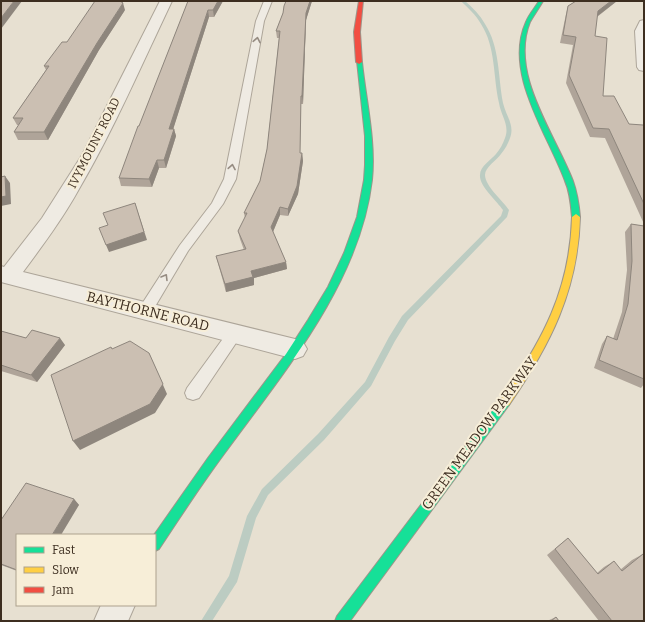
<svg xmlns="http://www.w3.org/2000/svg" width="645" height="622" font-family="Bitter,serif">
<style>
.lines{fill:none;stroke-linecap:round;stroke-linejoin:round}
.stream{fill:#bcccc2;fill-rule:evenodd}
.lane-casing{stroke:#ada599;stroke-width:2}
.street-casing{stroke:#ada599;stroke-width:2}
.fast-casing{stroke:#9c958a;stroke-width:2}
.slow-casing{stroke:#9c958a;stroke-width:2}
.jam-casing{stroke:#9c958a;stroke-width:2}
.lane{fill:#efebe3;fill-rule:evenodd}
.street{fill:#efebe3;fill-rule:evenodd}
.fast{fill:#16e098;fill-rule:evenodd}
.slow{fill:#ffcf43;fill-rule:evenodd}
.jam{fill:#f24e42;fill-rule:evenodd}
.wall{fill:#afa499}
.shaded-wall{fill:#8e867d}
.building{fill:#cbbfb2;stroke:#8e867d}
.oneway{stroke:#968c82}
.labels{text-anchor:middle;stroke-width:4;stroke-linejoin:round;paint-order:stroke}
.far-street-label{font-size:12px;fill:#3d2e20;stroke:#f7eed8}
.street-label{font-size:14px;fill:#3d2e20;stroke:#f7eed8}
</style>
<rect width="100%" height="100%" fill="#e7e0d1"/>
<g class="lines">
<path class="stream" d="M461,1H465C473,8 480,15 485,24C500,47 498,77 503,103C506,116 515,125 510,138C508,144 505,149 501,154C497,160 485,167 485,175C485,186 503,201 509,210L507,217L408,320L395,341L371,386L324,440L268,495L256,518L237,582L212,621H201L229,576L247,516L262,489L318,434L365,382L389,337L402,316L501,216L503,210C497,201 479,186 480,175C480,166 491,160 496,154C500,149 503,144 505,138C510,125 501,116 499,103C493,77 496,47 481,24C476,15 468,8 461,1Z"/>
<defs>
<path id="lane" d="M264,1H272L264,21L236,179L223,204L188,251L150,315L145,316L140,315L138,311L140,307L180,245L212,203L224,179L256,21Z
M235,327L240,329L242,333L240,337L199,398L193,400L187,398L185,393L187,388L230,329Z"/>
<path id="street" d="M160,1H172C142,64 114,129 79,189C63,218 43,245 23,272L295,339L303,342L307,349L303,356L295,359L1,282V266L4,267L42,218L82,155Z
M644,20V71L639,70L637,67L635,31L640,21Z
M101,605H135L128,621H94Z"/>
<path id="fast" d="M539,1H543C539,8 534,15 530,22C509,74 555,134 573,181C577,192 579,205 580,217L576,220L572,217C571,205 570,192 565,181C548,134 503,73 526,22C529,14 535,8 539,1Z
M357,61L362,62C366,101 376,141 372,180C360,283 283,373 224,454C201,485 180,517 159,549L155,551L154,535L208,458L286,354L308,320L328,287L344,253L357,217L364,180L365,165V136Z
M505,397L509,399L510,402L509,405L350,621H335L337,616L501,399Z"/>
<path id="slow" d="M576,214L580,217C578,291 550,345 509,405L505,407L501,405L500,402L501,399C543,341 570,289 572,217Z"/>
<path id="jam" d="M359,1H363L360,32L362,62L359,64L356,62L354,32Z"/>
</defs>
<use href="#lane" class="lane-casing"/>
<use href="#street" class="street-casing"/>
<use href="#fast" class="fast-casing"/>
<use href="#slow" class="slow-casing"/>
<use href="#jam" class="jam-casing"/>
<use href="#lane" class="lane"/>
<use href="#street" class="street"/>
<use href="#fast" class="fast"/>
<use href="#slow" class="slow"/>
<use href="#jam" class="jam"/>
</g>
<path class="wall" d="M188,1H223L214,17H209L173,129H174L176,136L166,168H159L152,187L121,186L119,178Z
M286,1H312L306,20L303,104H301L300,153H302L303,161L298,194L288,216L280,215L273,232L286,262L287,269L254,278V285L226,292L216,256L244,250L240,239L238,231L245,218L244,213L260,181L267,149L279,38H277L276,31L283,13Z
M576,1H617L597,17L595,36L603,96L629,124L644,126V224L605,138L590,137L566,83L573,45L560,43L566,14L568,6Z
M125,10L99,50L48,140H18L14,132L19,125H17L13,118L46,70L44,66Z
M631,224L644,226V384L641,388L594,368L602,344L607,336L613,339L622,312L627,270L625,232Z
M1,331L26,338L65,345L37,382L1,371Z
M74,499L79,505L17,535V571L1,565V520Z
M568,538L597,573L604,567L614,561L620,570L632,560L643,554L644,621H599L547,555Z
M556,617L559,621H547Z"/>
<path class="shaded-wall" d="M14,1H22L1,29V18Z
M218,1H223L214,17L213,10Z
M310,1H312L306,20L303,104L302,96L306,13Z
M611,1H617L595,18L598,11Z
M123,3L125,10L99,50L48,140L44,132L97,43Z
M208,10L209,17L171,136L169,129Z
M174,129L176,136L166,168L164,160Z
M302,153L303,161L298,194L288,216V209Z
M157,160L159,168L152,187L149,179Z
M5,176L10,183L11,204L1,206V197Z
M135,203L147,240L109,252L106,245Z
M280,207V215L272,234L271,227Z
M286,262L287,269L254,278V285L226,292L225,284L251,271Z
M60,338L65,345L37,382L31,375Z
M149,353L167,394L155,413L80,450L73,441Z
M74,499L79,505L61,535H52Z"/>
<path class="building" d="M1,1H14L1,18Z
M95,1H120L123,3L97,43L44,132H14L23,118H13L49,66H44L62,42H67Z
M188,1H218L213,10H208L169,129H174L164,160H157L149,179L119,178L138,126H139Z
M286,1H310L306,13L302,96H301L300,153H302L297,186L288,209L280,207L271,227L286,262L251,271L253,277L225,284L216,256L246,249L238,231L247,213H244L260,181L267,149L280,31H276L283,13L284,6Z
M576,1H611L598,11L595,36L607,38L603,96H614L629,124L643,125L644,126V204L609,129L593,128L569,75L576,37L563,35L568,6Z
M5,176L6,196L1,197V177Z
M135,203L144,232L106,245L99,228L108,225L103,213Z
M631,224L644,226V379L599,360L607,336L617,340L628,304L632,261Z
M32,330L60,338L31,375L1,365V331L26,338Z
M130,341L149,353L163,384L150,404L73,441L51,375L111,347L112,349Z
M26,483L74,499L52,535H17V570L1,564V520Z
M568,538L598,574L614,561L622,571L643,554L644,555V621H612L555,549Z
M556,617L559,621H551Z"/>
<defs><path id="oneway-chevron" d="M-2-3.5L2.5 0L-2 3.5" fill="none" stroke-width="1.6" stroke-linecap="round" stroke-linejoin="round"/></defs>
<g class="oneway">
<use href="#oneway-chevron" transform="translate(257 40) rotate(-79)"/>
<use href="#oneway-chevron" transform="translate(232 167) rotate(-80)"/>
<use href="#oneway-chevron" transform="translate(165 277) rotate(-59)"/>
</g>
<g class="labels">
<g class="far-street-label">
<text transform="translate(94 143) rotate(-63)" y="4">IVYMOUNT ROAD</text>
</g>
<g class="street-label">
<text transform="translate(148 311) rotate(14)" y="5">BAYTHORNE ROAD</text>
<text transform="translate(479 433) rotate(-54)" y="5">GREEN MEADOW PARKWAY</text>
</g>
</g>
<rect width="645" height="622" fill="none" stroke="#3d2e20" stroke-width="4"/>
<rect x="16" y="534" width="140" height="72" fill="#f7eed8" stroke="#ada18e"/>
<rect x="24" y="547" width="20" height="6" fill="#16e098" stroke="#ada18e"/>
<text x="52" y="554" font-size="12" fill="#3d2e20">Fast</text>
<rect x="24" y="567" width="20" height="6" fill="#ffcf43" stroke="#ada18e"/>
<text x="52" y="574" font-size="12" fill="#3d2e20">Slow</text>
<rect x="24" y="587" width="20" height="6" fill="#f24e42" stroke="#ada18e"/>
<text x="52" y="594" font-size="12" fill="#3d2e20">Jam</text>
</svg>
